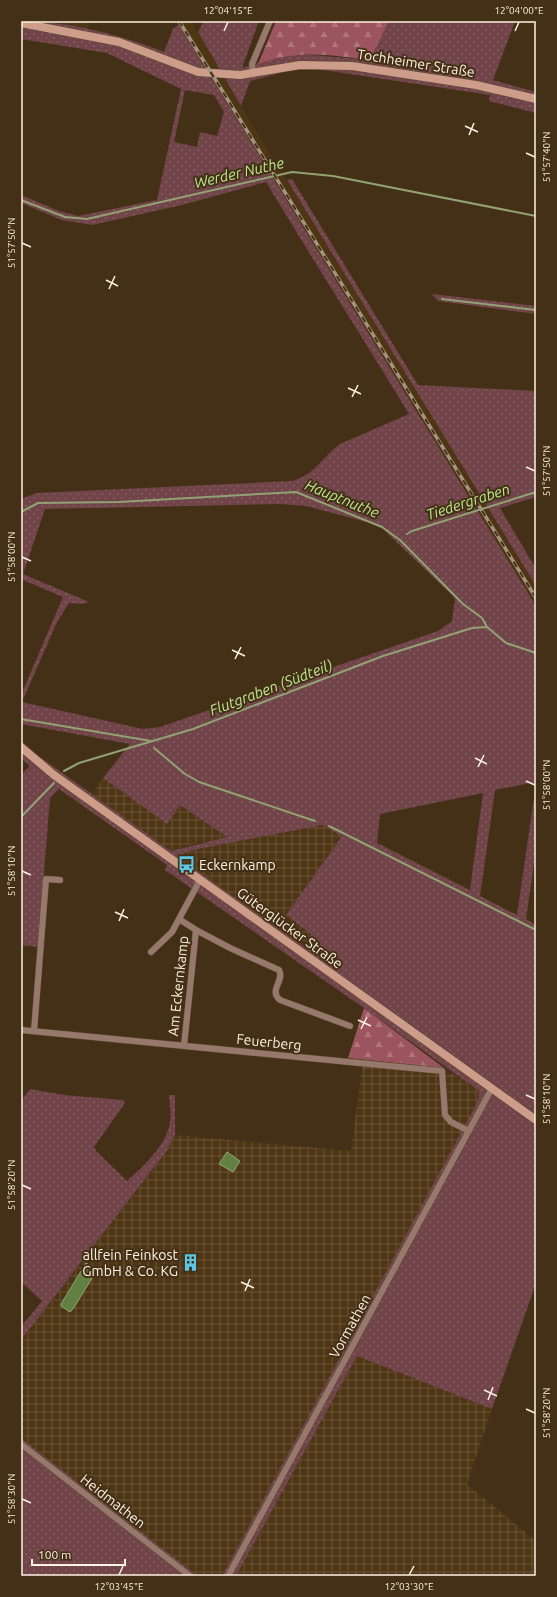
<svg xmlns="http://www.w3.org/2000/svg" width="557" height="1597" font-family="Ubuntu,sans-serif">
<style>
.built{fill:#4e3615}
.industrial{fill:url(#industrial-grid)}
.green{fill:url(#green-dots);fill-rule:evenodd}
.forest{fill:url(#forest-firs)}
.water{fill:#638043;stroke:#92a273}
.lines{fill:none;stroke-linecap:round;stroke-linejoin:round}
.stream{stroke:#92a273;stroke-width:2}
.street-casing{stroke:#5e4b33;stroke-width:7}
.secondary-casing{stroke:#5e4b33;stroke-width:9}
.street{stroke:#96786c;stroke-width:6}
.secondary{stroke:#cd9d8a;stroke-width:8}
.rail-casing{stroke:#a59480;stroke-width:3.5}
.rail{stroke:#443016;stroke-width:2;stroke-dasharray:6;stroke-linecap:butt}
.ticks{fill:none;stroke:#fff1e2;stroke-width:1.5}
.labels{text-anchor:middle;stroke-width:4;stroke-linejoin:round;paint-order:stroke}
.street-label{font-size:14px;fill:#fff1e2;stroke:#443016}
.poi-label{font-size:14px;fill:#fff1e2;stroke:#443016;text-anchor:start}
.water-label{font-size:15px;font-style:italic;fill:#bbe68e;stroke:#443016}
.neatline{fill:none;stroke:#fff1e2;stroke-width:1.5}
.ticks-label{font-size:10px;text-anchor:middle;fill:#fff1e2}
</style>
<defs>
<pattern id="industrial-grid" width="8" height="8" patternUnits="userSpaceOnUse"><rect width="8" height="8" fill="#4e3615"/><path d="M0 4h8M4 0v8" fill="none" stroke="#695437"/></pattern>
<pattern id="green-dots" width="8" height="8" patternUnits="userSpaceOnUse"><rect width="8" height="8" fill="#704449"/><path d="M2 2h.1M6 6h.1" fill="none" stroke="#855f63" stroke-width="1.8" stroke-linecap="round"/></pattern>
<pattern id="forest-firs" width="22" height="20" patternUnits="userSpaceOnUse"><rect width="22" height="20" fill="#9c555e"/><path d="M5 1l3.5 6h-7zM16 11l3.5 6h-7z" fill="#b0767c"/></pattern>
</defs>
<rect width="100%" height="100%" fill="#443016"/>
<path class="built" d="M40,21H90L88,30Z
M177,21H191L198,32L226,82L536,586V606Z"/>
<path class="industrial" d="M103,778L167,824L180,805L228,838L189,845L171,851L92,794Z
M322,825L342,835L286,915L311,934L303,946L177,856L193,850Z
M363,1060L444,1068L479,1091L478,1101L222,1576H198L21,1438V1340L153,1170L175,1135L351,1151Z
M357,1356L492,1409L467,1484L536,1541V1576H236Z"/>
<path class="green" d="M21,21C68,21 121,35 164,52L173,29L179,25L536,606V782L495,790L480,896L517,915L536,784V850L526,919L536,925V1283L492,1409L357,1356L236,1576H222L478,1101L479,1091L364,1008L165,870L167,865L59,789L50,798L38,947L21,945V775L30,766L21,758V741L36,754L171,851L227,837L180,805L167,824L103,778L130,744L21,724V695L63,597L21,579V499L37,493L292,481C315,475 322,457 340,444L409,414C362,337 313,260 266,182L182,205L92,225L62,220L21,203V195L59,211L78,216L157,200L181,89L107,53L21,39ZM185,90L214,95L224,112L217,136L200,132L197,147L174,142ZM280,504L306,506L374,524L382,528L455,598L452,621L438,631L160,727L143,729L22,702L57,622L69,603L82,604L89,602L23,574L45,509ZM483,793L470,890L377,843L380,814ZM322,825L342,836L286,915L311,934L303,946L177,856L193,850Z
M204,21H259L242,68L277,57L300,54L370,60L389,21H515L493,80L536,92V113L489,101L490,95L310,68L295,69L250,81L241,106L198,32Z
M292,179L418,385L536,391V497L500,508L536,569V586L287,180Z
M432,294L536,306V314L438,301Z
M30,1089L64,1095L123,1100L125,1103L94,1147L97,1152L127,1181C143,1167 164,1147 169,1127C172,1117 170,1105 169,1095H175V1135L166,1152L21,1340V1327L42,1301L21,1282V1101Z
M21,1438L198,1576H21Z"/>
<path class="forest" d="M276,21H389L370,60C327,55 300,49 258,64Z
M364,1008L444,1068L348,1058Z"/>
<path class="water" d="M227,1152L240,1161L233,1172L219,1164Z
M86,1263L97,1270L73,1309L70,1312L61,1306V1304Z"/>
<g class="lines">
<path class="stream" d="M21,200L65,217L87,219L292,172L333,176L536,216
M442,299L536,310
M21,512L38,503L119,502L296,492L382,527L400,540L463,604L482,618L487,627L506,643L536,653
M407,534L412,531L536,492
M21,719L151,741
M154,748L185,774L199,782L315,821
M64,771L79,763L193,729L383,656L472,628L487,627
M21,817L54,783
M329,826L536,930"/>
<defs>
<path id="street" d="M253,73L252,64L270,21
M196,930L230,948L279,970C285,981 268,990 280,1000L350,1026
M151,952L172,932L179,919
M21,1030L442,1071L445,1115L451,1122L469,1131
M34,1031L46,879L60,880
M184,1046L196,930L179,919L200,880
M21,1444L190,1576
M228,1576L492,1088"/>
<path id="secondary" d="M21,23L119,42L198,72L240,75L300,65L352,66L476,85L536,99
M21,747L54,775L536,1120"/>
</defs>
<use href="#street" class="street-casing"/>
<use href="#secondary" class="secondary-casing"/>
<use href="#street" class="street"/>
<use href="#secondary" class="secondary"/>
<defs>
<path id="rail" d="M179,21L536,598"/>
</defs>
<use href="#rail" class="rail-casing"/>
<use href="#rail" class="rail"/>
</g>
<path class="ticks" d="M224,31L228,22M515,31L519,22M465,126L478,132M469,135L474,123M526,153L535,157M22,243L31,247M106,280L118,286M109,289L115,276M348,388L361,394M352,397L358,385M526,467L535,471M22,557L31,561M232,650L245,656M235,659L241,647M475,758L487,764M478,767L484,755M526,781L535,785M22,871L31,875M115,912L128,918M119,921L124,909M358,1020L371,1026M361,1029L367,1017M526,1095L535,1099M22,1185L31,1189M241,1282L254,1288M245,1291L250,1279M484,1390L497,1396M488,1400L493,1387M526,1409L535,1413M22,1499L31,1503M119,1575L123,1566M409,1575L414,1566"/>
<defs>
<symbol id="bus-bare" viewBox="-9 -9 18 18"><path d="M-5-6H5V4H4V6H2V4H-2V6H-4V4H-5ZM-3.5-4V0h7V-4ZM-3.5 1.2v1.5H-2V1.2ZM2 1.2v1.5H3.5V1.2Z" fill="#5ac8e5" stroke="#443016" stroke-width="2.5" paint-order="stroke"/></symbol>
<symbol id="building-bare" viewBox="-9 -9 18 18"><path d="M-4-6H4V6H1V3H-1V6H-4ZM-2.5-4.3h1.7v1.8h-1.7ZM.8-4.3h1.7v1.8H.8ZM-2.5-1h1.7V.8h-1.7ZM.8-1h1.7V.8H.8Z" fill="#5ac8e5" stroke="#443016" stroke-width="2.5" paint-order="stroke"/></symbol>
</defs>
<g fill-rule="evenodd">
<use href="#bus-bare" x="174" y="852" width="25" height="25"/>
<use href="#building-bare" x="178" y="1250" width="25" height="25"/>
</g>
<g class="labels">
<g class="street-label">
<text transform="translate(416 63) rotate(9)" y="5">Tochheimer Straße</text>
<text transform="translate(290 928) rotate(36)" y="5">Güterglücker Straße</text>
<text transform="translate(178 986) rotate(-84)" y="5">Am Eckernkamp</text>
<text transform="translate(269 1042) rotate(6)" y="5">Feuerberg</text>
<text transform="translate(350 1326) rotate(-61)" y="5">Vormathen</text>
<text transform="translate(113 1501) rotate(38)" y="5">Heidmathen</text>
</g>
<g class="poi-label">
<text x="199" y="870">Eckernkamp</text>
<text x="178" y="1260" text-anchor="end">allfein Feinkost<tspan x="178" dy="16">GmbH &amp; Co. KG</tspan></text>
</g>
<g class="water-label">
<text transform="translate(239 173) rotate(-13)" y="5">Werder Nuthe</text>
<text transform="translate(342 499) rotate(22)" y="5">Hauptnuthe</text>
<text transform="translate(468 502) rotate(-18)" y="5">Tiedergraben</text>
<text transform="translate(271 688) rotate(-21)" y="5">Flutgraben (Südteil)</text>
</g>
</g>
<rect width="557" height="1597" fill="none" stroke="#443016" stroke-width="44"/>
<path d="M32 1559v6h93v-6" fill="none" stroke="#fff1e2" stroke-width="2"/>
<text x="38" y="1559" font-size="12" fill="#fff1e2" stroke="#443016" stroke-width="3" paint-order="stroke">100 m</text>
<rect x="22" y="22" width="513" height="1553" class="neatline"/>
<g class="ticks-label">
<text x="228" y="14">12°04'15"E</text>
<text x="519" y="14">12°04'00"E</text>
<text transform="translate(546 157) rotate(-90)" y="4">51°57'40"N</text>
<text transform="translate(11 243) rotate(-90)" y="4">51°57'50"N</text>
<text transform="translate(546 471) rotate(-90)" y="4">51°57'50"N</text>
<text transform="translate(11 557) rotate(-90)" y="4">51°58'00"N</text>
<text transform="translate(546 785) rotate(-90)" y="4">51°58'00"N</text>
<text transform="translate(11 871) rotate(-90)" y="4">51°58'10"N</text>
<text transform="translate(546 1099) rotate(-90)" y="4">51°58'10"N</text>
<text transform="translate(11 1185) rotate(-90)" y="4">51°58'20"N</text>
<text transform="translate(546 1413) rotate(-90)" y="4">51°58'20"N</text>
<text transform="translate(11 1499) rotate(-90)" y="4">51°58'30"N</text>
<text x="119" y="1590">12°03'45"E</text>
<text x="409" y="1590">12°03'30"E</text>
</g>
</svg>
